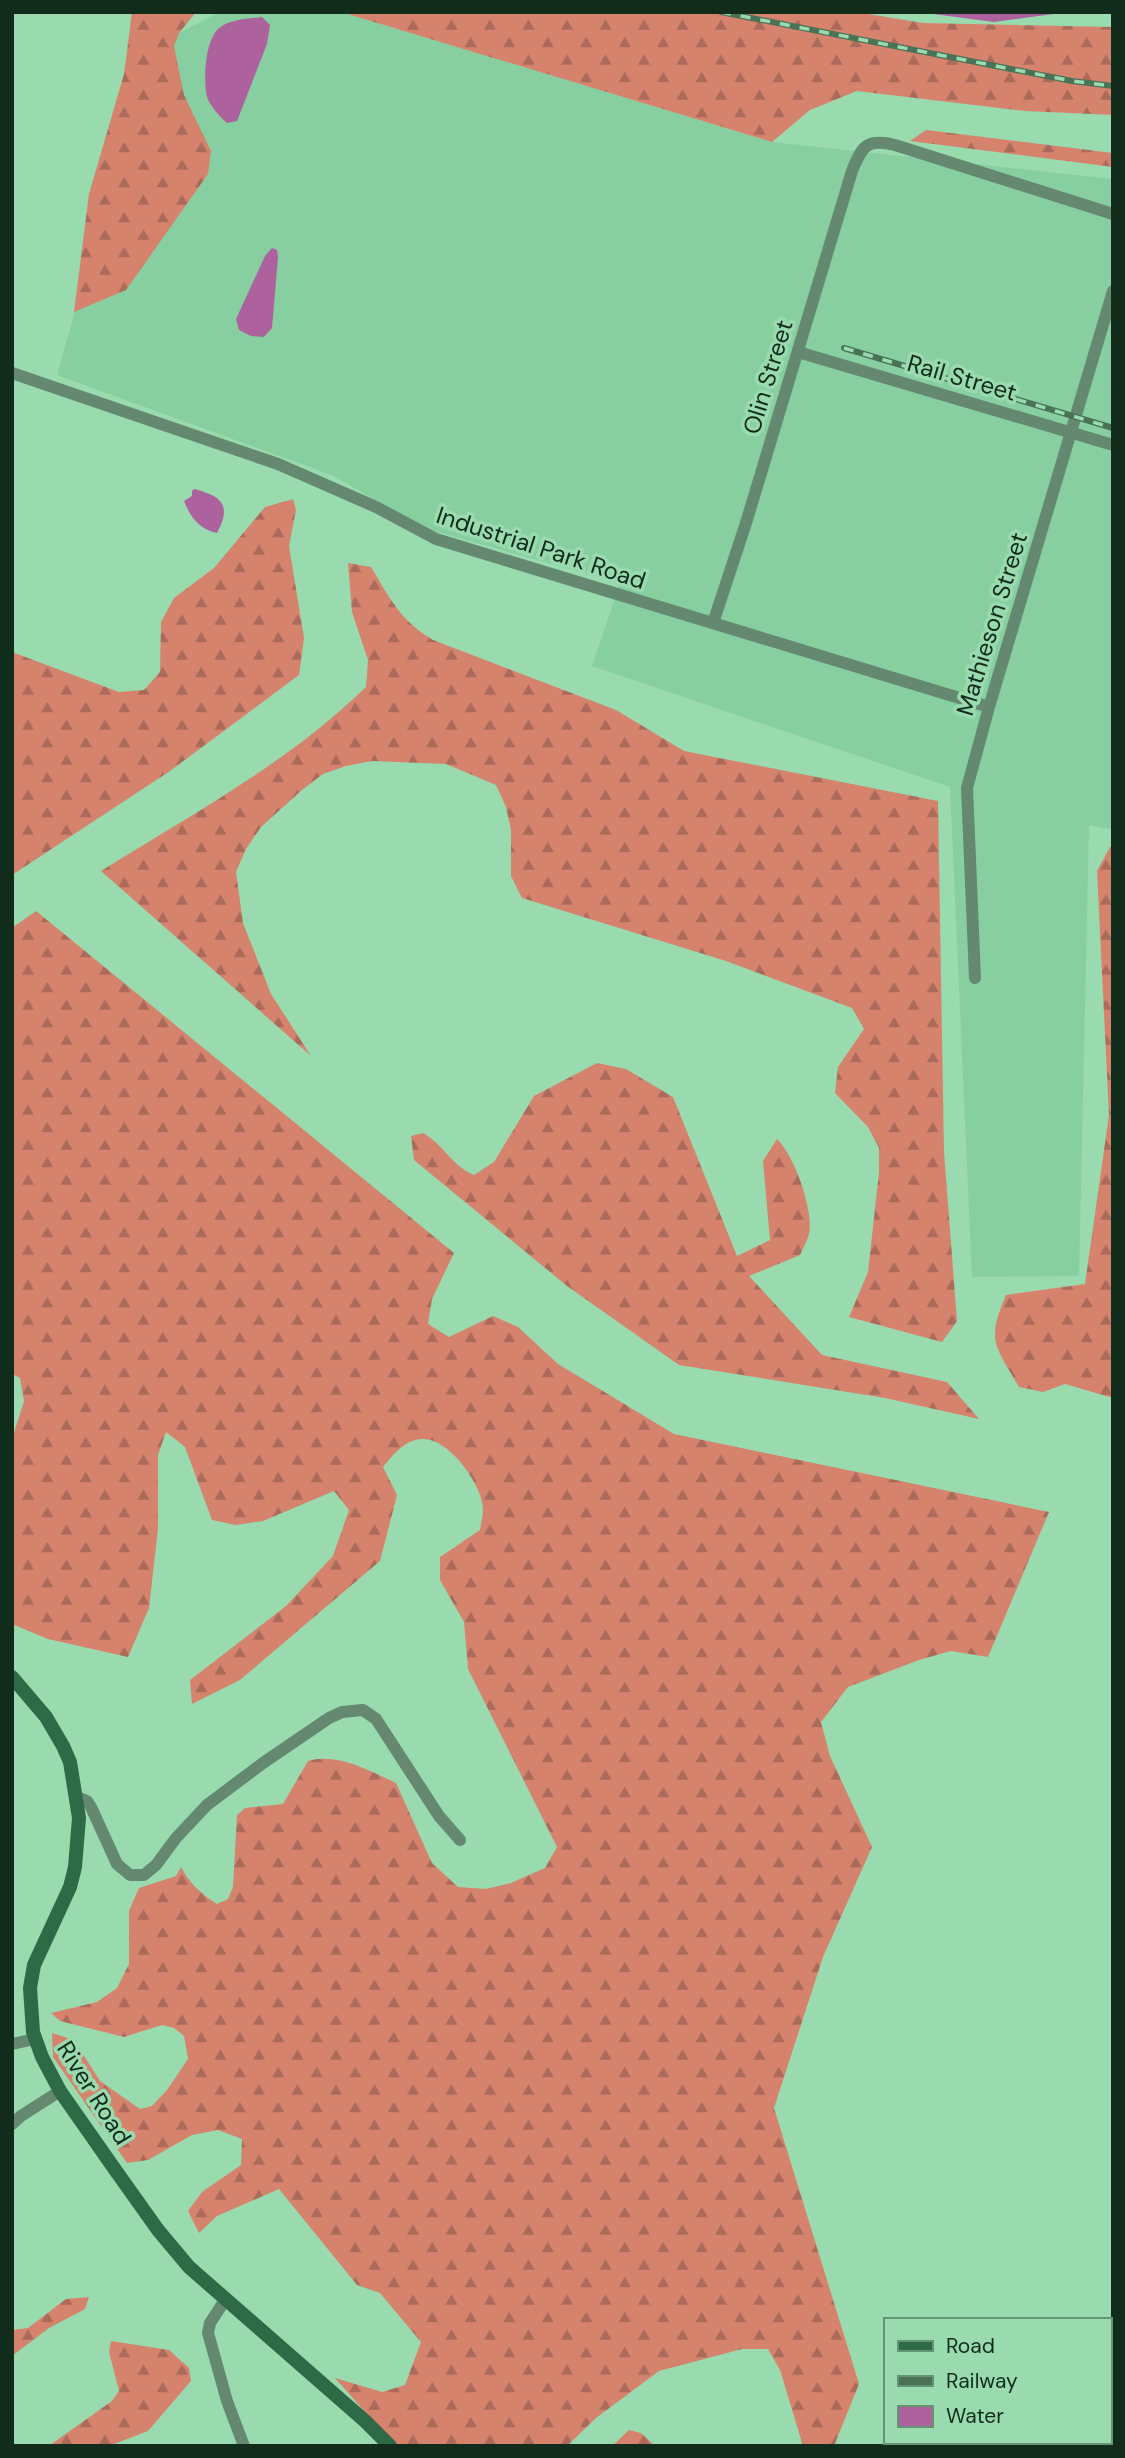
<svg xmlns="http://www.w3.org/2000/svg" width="1125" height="2458" font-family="'DM Sans',sans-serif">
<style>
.built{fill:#87cfa0}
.forest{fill:url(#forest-firs)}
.water{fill:#ad619d}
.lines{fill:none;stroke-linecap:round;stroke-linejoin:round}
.street{stroke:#648970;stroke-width:12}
.secondary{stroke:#2f6a47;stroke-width:14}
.rail-casing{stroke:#497257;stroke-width:6}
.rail{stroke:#99daaf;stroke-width:3.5;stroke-dasharray:10;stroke-linecap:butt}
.labels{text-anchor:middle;stroke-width:7;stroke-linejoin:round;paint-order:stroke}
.street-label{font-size:24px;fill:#122c1c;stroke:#99daaf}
</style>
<defs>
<pattern id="forest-firs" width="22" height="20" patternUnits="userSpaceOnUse" patternTransform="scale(1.75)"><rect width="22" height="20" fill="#d6836e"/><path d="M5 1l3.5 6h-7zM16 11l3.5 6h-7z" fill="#ac6b5a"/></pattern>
</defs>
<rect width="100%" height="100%" fill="#99daaf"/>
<path class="built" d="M220,12H341L772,142L1113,179V830L1089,825L1079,1276L972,1277L950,787L592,666L620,583L423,528L334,476L57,375L150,48Z"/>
<path class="forest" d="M132,12H196L179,33L174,46L184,95L211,151L208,174L126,290L74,312L89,194L124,74Z
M341,12H856L923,23L1113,27V115L1025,111L857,91L810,110L772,142Z
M926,130L1113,153V167L910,141Z
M293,499L296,510L289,546L304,638L299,675L170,771L12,875V652L119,692L144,690L160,672L161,622L174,598L214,568L265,507Z
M348,563L371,567C391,600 399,619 433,640L616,710L684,751L938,801L944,1152L957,1321L942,1342L849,1317L868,1272L879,1172V1148L868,1127L835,1093L838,1067L864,1029L852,1008L726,961L522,898L511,876V830L506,807L496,785L446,764L372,761L346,766L323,774L302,790L261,827L246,849L236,872L243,923L271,994L311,1056L101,871C192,814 288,763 366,687L368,660L352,612Z
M1110,847H1113V1398L1065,1384L1043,1392L1019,1387C995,1345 986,1342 1006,1295L1085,1284L1109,1115L1097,871Z
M36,911L454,1253L432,1299L428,1324L449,1337L493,1316L518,1327L558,1364L674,1434L1049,1512L988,1657L951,1651L919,1660L848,1687L821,1722L830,1756L872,1847L823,1957L774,2108L859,2384L834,2446H803L780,2370L768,2349H742L659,2371L596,2418L567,2446H395L335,2378L382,2392L405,2385L421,2342L380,2293L357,2285L279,2189L217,2216L199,2233L188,2211L202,2192L241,2165L242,2139L218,2130L192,2135L148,2160L127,2163L53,2057L52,2033L74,2040L100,2081L140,2109L152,2106L167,2090L188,2059L184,2036L174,2028L162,2025L124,2037L60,2021L51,2013L97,2002L117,1988L129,1964V1911L139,1888L176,1876L181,1867C189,1883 201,1894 217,1904L228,1899L233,1887L237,1815L245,1808L283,1804L308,1761C336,1752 371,1771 396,1783L432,1863L458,1887L486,1889L511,1883L545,1868L557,1847L468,1669L464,1622L440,1580V1557L480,1530C481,1523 483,1515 483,1508C482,1484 448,1437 422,1439C404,1440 393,1455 383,1467L397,1495L380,1561L240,1680L192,1704L190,1680L286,1606L333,1556L349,1510L334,1491L263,1521L236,1525L212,1520L185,1447L166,1432L158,1455V1529L149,1608L128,1657L48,1639L12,1624V1439L24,1401L20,1378L12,1374V928Z
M597,1063L626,1069L673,1097L737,1256L770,1240L763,1161L777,1139C794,1155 814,1210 809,1234C807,1241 803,1248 800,1255L749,1276L822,1355L947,1382L979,1419L885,1398L679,1365L567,1286L414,1160L411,1136L423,1133C443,1144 453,1167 474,1175L494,1162L534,1096Z
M89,2297L85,2309L49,2328L12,2356V2330L28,2328L66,2299Z
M111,2341L169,2350L189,2368L191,2381L148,2431L109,2446H44L50,2445L112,2401L119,2391L109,2352Z
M1109,2399H1113V2446H936L939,2442H1109Z
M629,2430L641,2433L655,2446H612Z"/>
<path class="water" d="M918,12H1069L994,22Z
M262,17L270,25L267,44L237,121L227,123C220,117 210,106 207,97C203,80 205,40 219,28C230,19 248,19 262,17Z
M272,248L277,250L278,257L272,328L264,337L251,336L239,330L236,319L265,256Z
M194,489C222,496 232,505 217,533C199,529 191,518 184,501L192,496V491Z"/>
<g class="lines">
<path class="street" d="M798,352L1113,445
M12,373L278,464L376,507L436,539L989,707
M713,623L746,523L852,171C862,146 867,138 895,145L1113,214
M975,978L967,788L989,707L1113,291
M77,1797L87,1801L91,1807L117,1864L130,1875H144L156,1865L176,1838L207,1805L263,1763L329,1718L342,1712L363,1710L376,1719L439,1816L460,1840
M12,2044L35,2039
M12,2124L21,2116L60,2091
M225,2300L210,2323L208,2333L227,2401L244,2446
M1109,2354H1113
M909,2446L911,2442"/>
<path class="secondary" d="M12,1677L46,1717L63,1746L70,1762L79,1818L75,1867L70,1887L34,1965L30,1988L33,2032L42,2057L60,2091L116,2171L158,2230L189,2267L365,2421L390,2446"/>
<defs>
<path id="rail" d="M721,12L1072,81L1113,86
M844,348L1113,428"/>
</defs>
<use href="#rail" class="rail-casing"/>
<use href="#rail" class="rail"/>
</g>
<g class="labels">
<g class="street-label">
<text transform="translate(768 377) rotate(-73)" y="8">Olin Street</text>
<text transform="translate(962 378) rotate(16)" y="8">Rail Street</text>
<text transform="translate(541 548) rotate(18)" y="8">Industrial Park Road</text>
<text transform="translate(992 624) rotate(-73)" y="8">Mathieson Street</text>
<text transform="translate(94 2093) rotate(58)" y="8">River Road</text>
</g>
</g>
<rect width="1125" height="2458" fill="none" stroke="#122c1c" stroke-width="28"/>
<rect x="884" y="2318" width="228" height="126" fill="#99daaf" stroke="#639474" stroke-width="2"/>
<rect x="898" y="2341" width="35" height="10" fill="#2f6a47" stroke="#639474" stroke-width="2"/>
<text x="946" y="2353" font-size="21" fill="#122c1c">Road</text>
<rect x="898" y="2376" width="35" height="10" fill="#497257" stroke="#639474" stroke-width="2"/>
<text x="946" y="2388" font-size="21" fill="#122c1c">Railway</text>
<rect x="898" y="2406" width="35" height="21" fill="#ad619d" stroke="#639474" stroke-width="2"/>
<text x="946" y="2423" font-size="21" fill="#122c1c">Water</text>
</svg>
